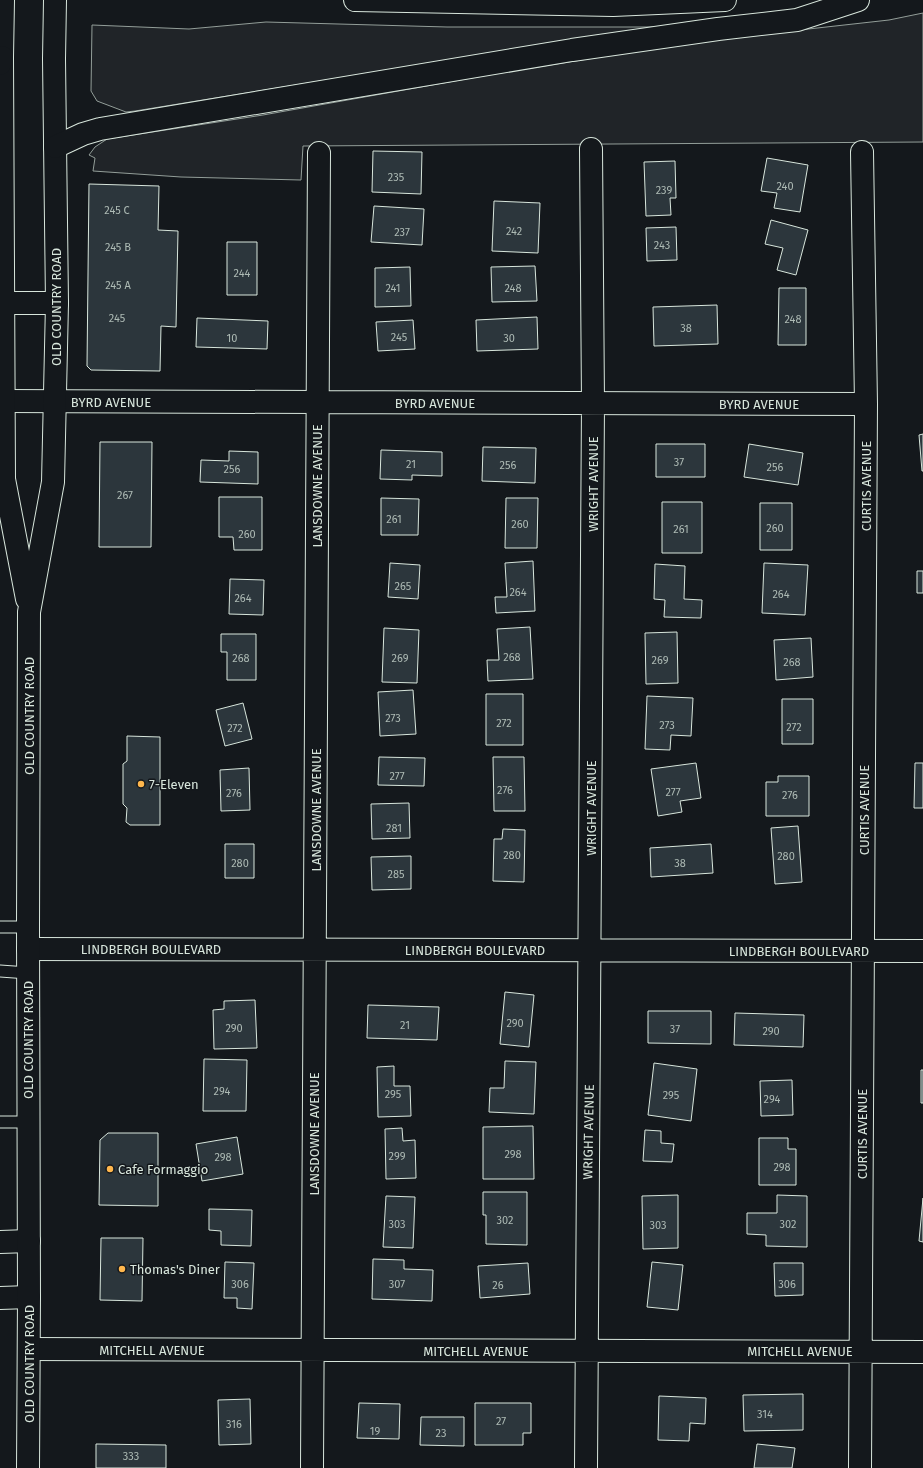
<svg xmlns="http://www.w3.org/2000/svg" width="923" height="1468" font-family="'Fira Sans',sans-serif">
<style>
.green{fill:#202428;stroke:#939e99}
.building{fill:#2c363c;stroke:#d8e6dc}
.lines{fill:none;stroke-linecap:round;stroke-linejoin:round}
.lane-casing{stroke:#d8e6dc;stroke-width:13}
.street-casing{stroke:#d8e6dc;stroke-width:24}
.secondary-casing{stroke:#d8e6dc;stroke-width:24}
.primary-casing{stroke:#d8e6dc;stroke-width:24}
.highway-casing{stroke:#d8e6dc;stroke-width:24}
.lane{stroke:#14181c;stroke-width:11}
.street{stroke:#14181c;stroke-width:22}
.secondary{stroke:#14181c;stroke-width:22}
.primary{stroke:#14181c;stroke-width:22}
.highway{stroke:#14181c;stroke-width:22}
.poi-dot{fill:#ffb74d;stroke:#14181c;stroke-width:1.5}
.labels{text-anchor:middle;stroke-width:3;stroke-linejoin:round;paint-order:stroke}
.number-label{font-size:11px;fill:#adbab4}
.street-label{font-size:13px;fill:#d8e6dc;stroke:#14181c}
.poi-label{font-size:13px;fill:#d8e6dc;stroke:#14181c;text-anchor:start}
</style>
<rect width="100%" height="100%" fill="#14181c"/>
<path class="green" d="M923,13V142L303,146L301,180L181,177L93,171L95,158L89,155L95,147L107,139L263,115L494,74L619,54L710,40L889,20Z
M266,22L447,27H672L592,37L135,111L126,112L97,101L91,91L92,25L189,29Z"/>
<path class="building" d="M373,151L422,152L421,194L372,192Z
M767,158L808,165L800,212L774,208L777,193L761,191Z
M675,161L676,198H670L671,215L646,216L644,162Z
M89,184L159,186L158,230L178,231L176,327L161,326L160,371L91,370L87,366Z
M494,201L540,203L538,253L492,251Z
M374,206L424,209L422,245L371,242Z
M771,220L808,230L796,275L777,270L783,248L765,244Z
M676,227L677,260L647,261L646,228Z
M227,242H257V295H227Z
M535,266L537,301L492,302L491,267Z
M410,267L411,306L375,307V268Z
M779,288H806V345H778Z
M717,305L718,344L654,346L653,307Z
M537,317L538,349L477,351L476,320Z
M197,318L268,321L267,349L196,347Z
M413,320L415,349L378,351L376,322Z
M923,434V471H922L919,435Z
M100,442H152L151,547H99Z
M656,444H705V477H656Z
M749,444L803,453L798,485L744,477Z
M483,447L536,448L535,483L482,481Z
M381,450L442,452V476L412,475V480L380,479Z
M229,451L258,452V484L200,482L201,460L229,461Z
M219,497H262V550H234L233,537H219Z
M381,498L419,499L418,535H381Z
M506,498H538L537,548H505Z
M662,502H702V553H662Z
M760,503H792V550H760Z
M533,561L535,611L496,613L495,597H507L505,563Z
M390,563L420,565L418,599L388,597Z
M764,563L808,565L805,615L762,613Z
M655,564L685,566L684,599L702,600L701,618L664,617L665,600L654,599Z
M917,571H923V593H917Z
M230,579L264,580L263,615L229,614Z
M530,627L533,679L488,681L487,660H499L497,629Z
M384,628L419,630L417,683L382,682Z
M677,632L678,683L646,684L645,633Z
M221,634H256V680H227V652H221Z
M811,638L813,677L776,680L774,640Z
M413,690L416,734L380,736L378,692Z
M486,694H523V745H486Z
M647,696L693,698L691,736L671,735L670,750L645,749Z
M782,699H813V744H782Z
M243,703L252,739L225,746L216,710Z
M127,736L160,737V825H130L126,822L127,808L123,804V764L127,761Z
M379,757L425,758L424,786L378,785Z
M493,757H524L525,811H494Z
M696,763L701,798L680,801L682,812L658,816L651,769Z
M915,763H923V808H914Z
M249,768L250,810L221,811L220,770Z
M778,776H809V816H766V782H778Z
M409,803L410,838L372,839L371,804Z
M798,826L802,882L775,884L771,828Z
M503,829L525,830L524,882L493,881L494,839H502Z
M225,844H254V878H225Z
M711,844L713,873L651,877L650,848Z
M411,856V889L372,890L371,857Z
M505,992L534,995L529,1047L500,1044Z
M255,1000L257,1048L214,1049L213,1010L224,1009V1001Z
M368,1005L439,1007L437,1040L367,1038Z
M648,1011H711V1044L648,1043Z
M735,1013L804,1015L803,1047L734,1045Z
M204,1059L247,1060L246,1111H203Z
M505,1061L536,1062L534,1114L489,1112L490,1088H504Z
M654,1063L697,1069L691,1121L648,1115Z
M394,1066V1086H410L411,1116L378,1117L377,1067Z
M921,1070H923V1103H921Z
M792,1080L793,1115L761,1116L760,1081Z
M533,1126L534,1179H483V1127Z
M402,1128L403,1141L415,1140L416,1178L386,1179L385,1129Z
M645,1130L661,1131V1143L674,1144L672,1162L643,1161Z
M108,1133H158V1206L99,1205L100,1140Z
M237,1137L243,1174L202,1181L196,1144Z
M759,1138H788V1149H796V1185H759Z
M483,1192H527V1245L486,1244V1215H483Z
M678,1195V1248L643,1249L642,1196Z
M777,1195L807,1196V1247L766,1246V1235L747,1234V1213H777Z
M386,1196L415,1197L413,1248L383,1247Z
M923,1198V1242L919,1241Z
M209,1209L252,1210L251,1246L221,1245V1231L209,1230Z
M101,1238H143L142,1301L100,1300Z
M373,1259L404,1260V1269L433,1270L432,1301L372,1299Z
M225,1262L254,1263L252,1309L237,1308V1298H224Z
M652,1262L683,1265L678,1310L647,1307Z
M528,1263L530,1294L480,1298L478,1266Z
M774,1263H803V1295L775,1296Z
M803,1394V1430L744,1431L743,1395Z
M659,1396L706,1398L705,1424L690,1423L689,1441L658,1440Z
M250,1399L251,1444L219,1445L218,1400Z
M359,1403L400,1404L399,1439L357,1438Z
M475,1403H531V1433H523V1445H475Z
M421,1417H464V1446L420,1445Z
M96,1444L166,1445V1468H96Z
M757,1444L795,1448L792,1468H754Z"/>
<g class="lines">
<defs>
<path id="lane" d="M0,927H28
M0,971L28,973
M0,1122H28"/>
<path id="street" d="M4,401L866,404
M28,949L923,951
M29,1349L923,1352
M312,1468L319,153
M586,1468L593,403L591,149
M860,1468L866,404L862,152"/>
<path id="secondary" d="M0,1242L29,1241
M0,1298L29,1297"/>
<path id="primary" d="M3,0L2,57L4,479L27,599
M28,1468L29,1297L28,927L29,612L53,482L57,303L54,59L55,0"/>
<path id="highway" d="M355,0L613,5L725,0
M0,64L2,57
M55,147L83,134L100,129L572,50L718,29L797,20L858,0
M0,303H57"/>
</defs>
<use href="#lane" class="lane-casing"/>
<use href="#street" class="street-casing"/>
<use href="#secondary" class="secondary-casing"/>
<use href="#primary" class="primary-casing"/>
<use href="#highway" class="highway-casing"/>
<use href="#lane" class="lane"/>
<use href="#street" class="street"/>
<use href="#secondary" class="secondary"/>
<use href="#primary" class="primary"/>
<use href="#highway" class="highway"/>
</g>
<g class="poi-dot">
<circle cx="141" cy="784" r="4"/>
<circle cx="110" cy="1169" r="4"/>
<circle cx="122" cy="1269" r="4"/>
</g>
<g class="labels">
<g class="number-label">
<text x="396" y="181">235</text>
<text x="785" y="190">240</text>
<text x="664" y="194">239</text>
<text x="117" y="214">245 C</text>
<text x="514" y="235">242</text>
<text x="402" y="236">237</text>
<text x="662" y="249">243</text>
<text x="118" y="251">245 B</text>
<text x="242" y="277">244</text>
<text x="118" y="289">245 A</text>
<text x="393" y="292">241</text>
<text x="513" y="292">248</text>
<text x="117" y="322">245</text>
<text x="793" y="323">248</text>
<text x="686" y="332">38</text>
<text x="399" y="341">245</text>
<text x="232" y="342">10</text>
<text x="509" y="342">30</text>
<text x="679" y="466">37</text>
<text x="411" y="468">21</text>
<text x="508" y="469">256</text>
<text x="775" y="471">256</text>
<text x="232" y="473">256</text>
<text x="125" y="499">267</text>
<text x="394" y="523">261</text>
<text x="520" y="528">260</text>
<text x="775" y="532">260</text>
<text x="681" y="533">261</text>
<text x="247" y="538">260</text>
<text x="403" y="590">265</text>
<text x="518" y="596">264</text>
<text x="781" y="598">264</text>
<text x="243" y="602">264</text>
<text x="512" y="661">268</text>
<text x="241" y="662">268</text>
<text x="400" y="662">269</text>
<text x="660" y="664">269</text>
<text x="792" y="666">268</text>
<text x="393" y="722">273</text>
<text x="504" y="727">272</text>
<text x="667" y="729">273</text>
<text x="794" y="731">272</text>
<text x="235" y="732">272</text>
<text x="397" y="780">277</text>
<text x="505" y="794">276</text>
<text x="673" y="796">277</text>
<text x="234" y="797">276</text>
<text x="790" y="799">276</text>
<text x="394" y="832">281</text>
<text x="512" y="859">280</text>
<text x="786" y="860">280</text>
<text x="240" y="867">280</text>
<text x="680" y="867">38</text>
<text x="396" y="878">285</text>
<text x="515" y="1027">290</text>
<text x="405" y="1029">21</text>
<text x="234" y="1032">290</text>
<text x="675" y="1033">37</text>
<text x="771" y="1035">290</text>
<text x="222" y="1095">294</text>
<text x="393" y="1098">295</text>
<text x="671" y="1099">295</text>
<text x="772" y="1103">294</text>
<text x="513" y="1158">298</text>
<text x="397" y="1160">299</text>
<text x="223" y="1161">298</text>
<text x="782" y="1171">298</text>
<text x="505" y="1224">302</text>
<text x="397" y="1228">303</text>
<text x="788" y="1228">302</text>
<text x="658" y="1229">303</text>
<text x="240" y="1288">306</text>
<text x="397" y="1288">307</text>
<text x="787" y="1288">306</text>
<text x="498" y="1289">26</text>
<text x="765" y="1418">314</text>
<text x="501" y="1425">27</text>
<text x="234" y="1428">316</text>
<text x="375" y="1435">19</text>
<text x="441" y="1437">23</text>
<text x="131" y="1460">333</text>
</g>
<g class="street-label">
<text transform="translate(56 307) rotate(-90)" y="5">OLD COUNTRY ROAD</text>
<text x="111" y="407">BYRD AVENUE</text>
<text x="435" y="408">BYRD AVENUE</text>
<text x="759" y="409">BYRD AVENUE</text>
<text transform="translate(593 484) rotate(-90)" y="5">WRIGHT AVENUE</text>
<text transform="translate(317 486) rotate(-90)" y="5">LANSDOWNE AVENUE</text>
<text transform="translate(866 486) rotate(-90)" y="5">CURTIS AVENUE</text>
<text transform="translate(29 716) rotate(-90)" y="5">OLD COUNTRY ROAD</text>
<text transform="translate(591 808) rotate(-90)" y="5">WRIGHT AVENUE</text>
<text transform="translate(316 810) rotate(-90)" y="5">LANSDOWNE AVENUE</text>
<text transform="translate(864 810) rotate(-90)" y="5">CURTIS AVENUE</text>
<text x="151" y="954">LINDBERGH BOULEVARD</text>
<text x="475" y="955">LINDBERGH BOULEVARD</text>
<text x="799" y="956">LINDBERGH BOULEVARD</text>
<text transform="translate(28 1040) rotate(-90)" y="5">OLD COUNTRY ROAD</text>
<text transform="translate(588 1132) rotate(-89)" y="5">WRIGHT AVENUE</text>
<text transform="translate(314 1134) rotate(-90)" y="5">LANSDOWNE AVENUE</text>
<text transform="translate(862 1134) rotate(-90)" y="5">CURTIS AVENUE</text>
<text x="152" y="1355">MITCHELL AVENUE</text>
<text x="476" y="1356">MITCHELL AVENUE</text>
<text x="800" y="1356">MITCHELL AVENUE</text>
<text transform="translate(29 1364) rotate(-90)" y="5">OLD COUNTRY ROAD</text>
</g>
<g class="poi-label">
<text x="149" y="789">7-Eleven</text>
<text x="118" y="1174">Cafe Formaggio</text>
<text x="130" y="1274">Thomas's Diner</text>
</g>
</g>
</svg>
